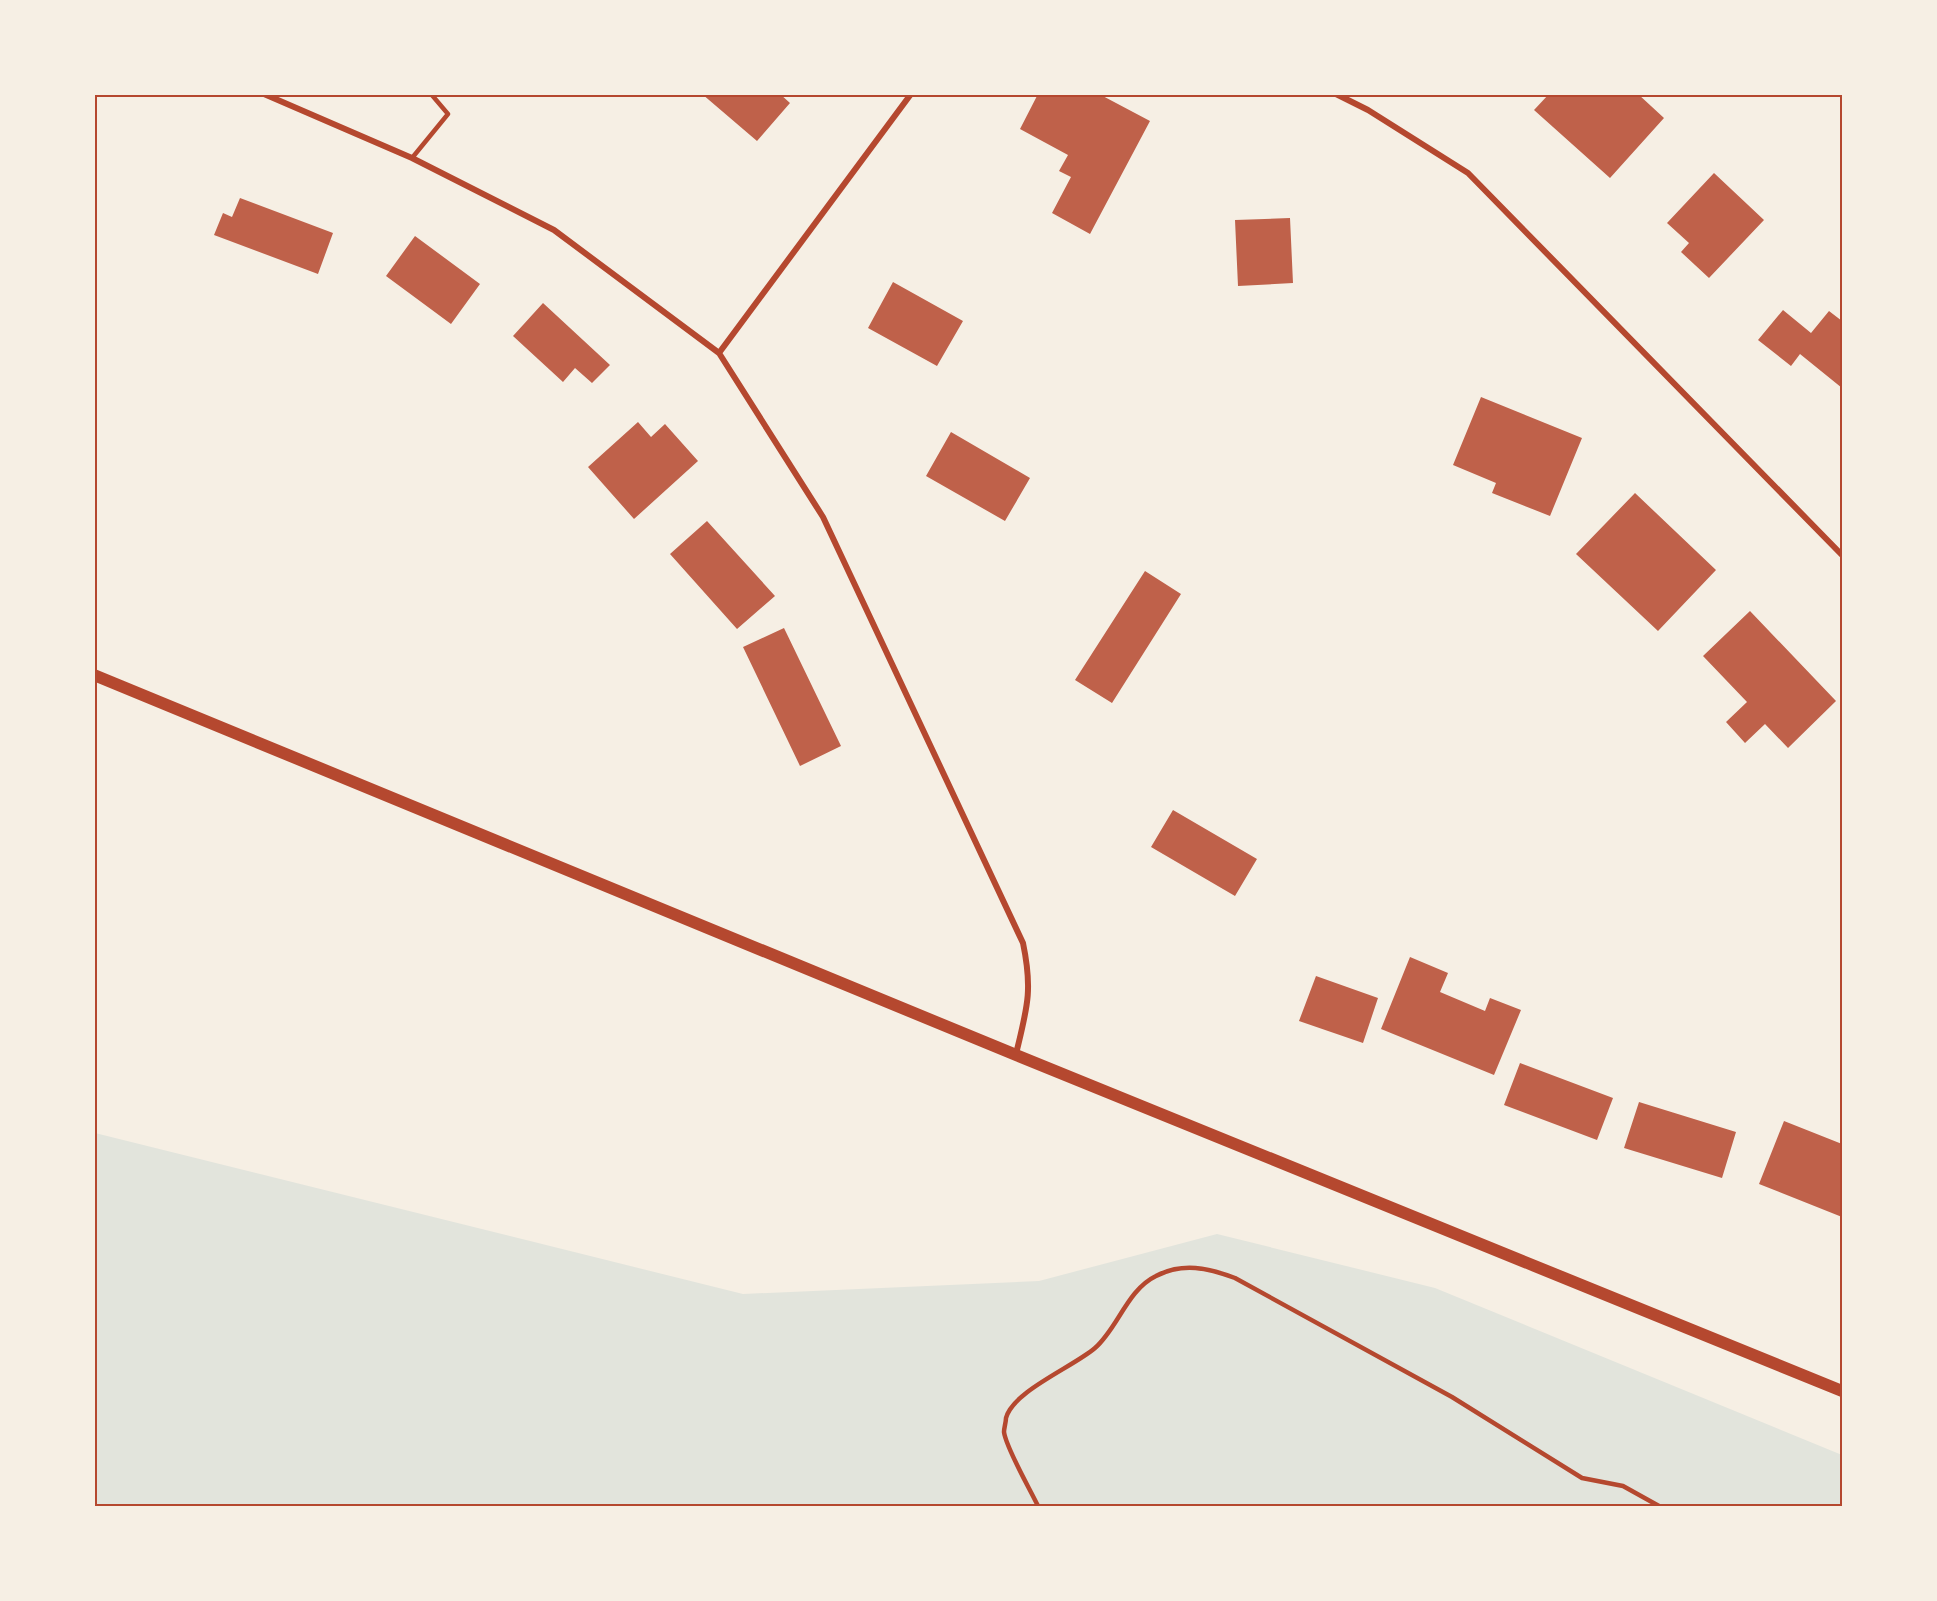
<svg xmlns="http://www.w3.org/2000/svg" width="1937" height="1601" font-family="Manrope,sans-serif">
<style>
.green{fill:#e2e4dc}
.building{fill:#bf614a}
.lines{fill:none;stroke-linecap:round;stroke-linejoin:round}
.service{stroke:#b5482f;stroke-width:4.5}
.minor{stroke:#b5482f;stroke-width:6}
.secondary{stroke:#b5482f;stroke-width:12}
.neatline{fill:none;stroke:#b5482f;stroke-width:2}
</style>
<rect width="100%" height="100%" fill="#f6efe4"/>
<path class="green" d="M95,1133L743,1294L1039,1281L1217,1234L1435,1288L1842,1455V1506H95Z"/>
<path class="building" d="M702,94H780L790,103L757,141Z
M1038,94H1099L1150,121L1090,234L1052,213L1071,177L1059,171L1068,155L1020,129Z
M1549,94H1638L1664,118L1610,178L1534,110Z
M1714,173L1764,220L1709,278L1681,252L1689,243L1667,223Z
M240,198L333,233L318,274L214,235L223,213L232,217Z
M1290,218L1293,283L1238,286L1235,220Z
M415,236L480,284L451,324L386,276Z
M893,282L963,321L937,366L868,328Z
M543,303L610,365L592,383L575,368L563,382L513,336Z
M1783,310L1811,333L1829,311L1842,321V388L1800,354L1791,366L1758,340Z
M1481,397L1582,438L1550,516L1492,493L1496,483L1453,465Z
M638,422L651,437L665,424L698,461L634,519L588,467Z
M951,432L1030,478L1005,521L926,476Z
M1635,493L1716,570L1658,631L1576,554Z
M707,521L775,596L737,629L670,554Z
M1145,571L1181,594L1112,703L1075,680Z
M1750,611L1836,701L1788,748L1765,724L1745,743L1726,722L1747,702L1703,656Z
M784,628L841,746L800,766L743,647Z
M1173,810L1257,859L1235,896L1151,847Z
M1410,957L1448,973L1440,992L1485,1011L1490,998L1521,1010L1494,1075L1381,1029Z
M1316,976L1378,998L1363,1043L1299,1021Z
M1520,1063L1613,1098L1597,1140L1504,1105Z
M1639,1102L1736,1132L1722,1178L1624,1148Z
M1784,1121L1842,1144V1217L1759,1184Z"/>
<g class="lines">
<path class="service" d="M412,158L448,114L431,94
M1038,1506C1030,1489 1006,1448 1004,1432C1004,1428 1006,1422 1006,1418C1013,1391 1073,1367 1095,1348C1118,1328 1127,1290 1156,1276C1183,1262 1208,1268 1235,1278L1452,1397L1582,1478L1623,1486L1659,1506"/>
<path class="minor" d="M264,94L412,158L554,230L719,353L823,517L1023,943C1033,991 1027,1008 1016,1054
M1336,94L1368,110L1468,173L1842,555
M719,353L911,94"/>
<path class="secondary" d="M94,675L1016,1055L1842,1391"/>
</g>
<rect width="1937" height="1601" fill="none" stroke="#f6efe4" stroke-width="192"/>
<rect x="96" y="96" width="1745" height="1409" class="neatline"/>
</svg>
